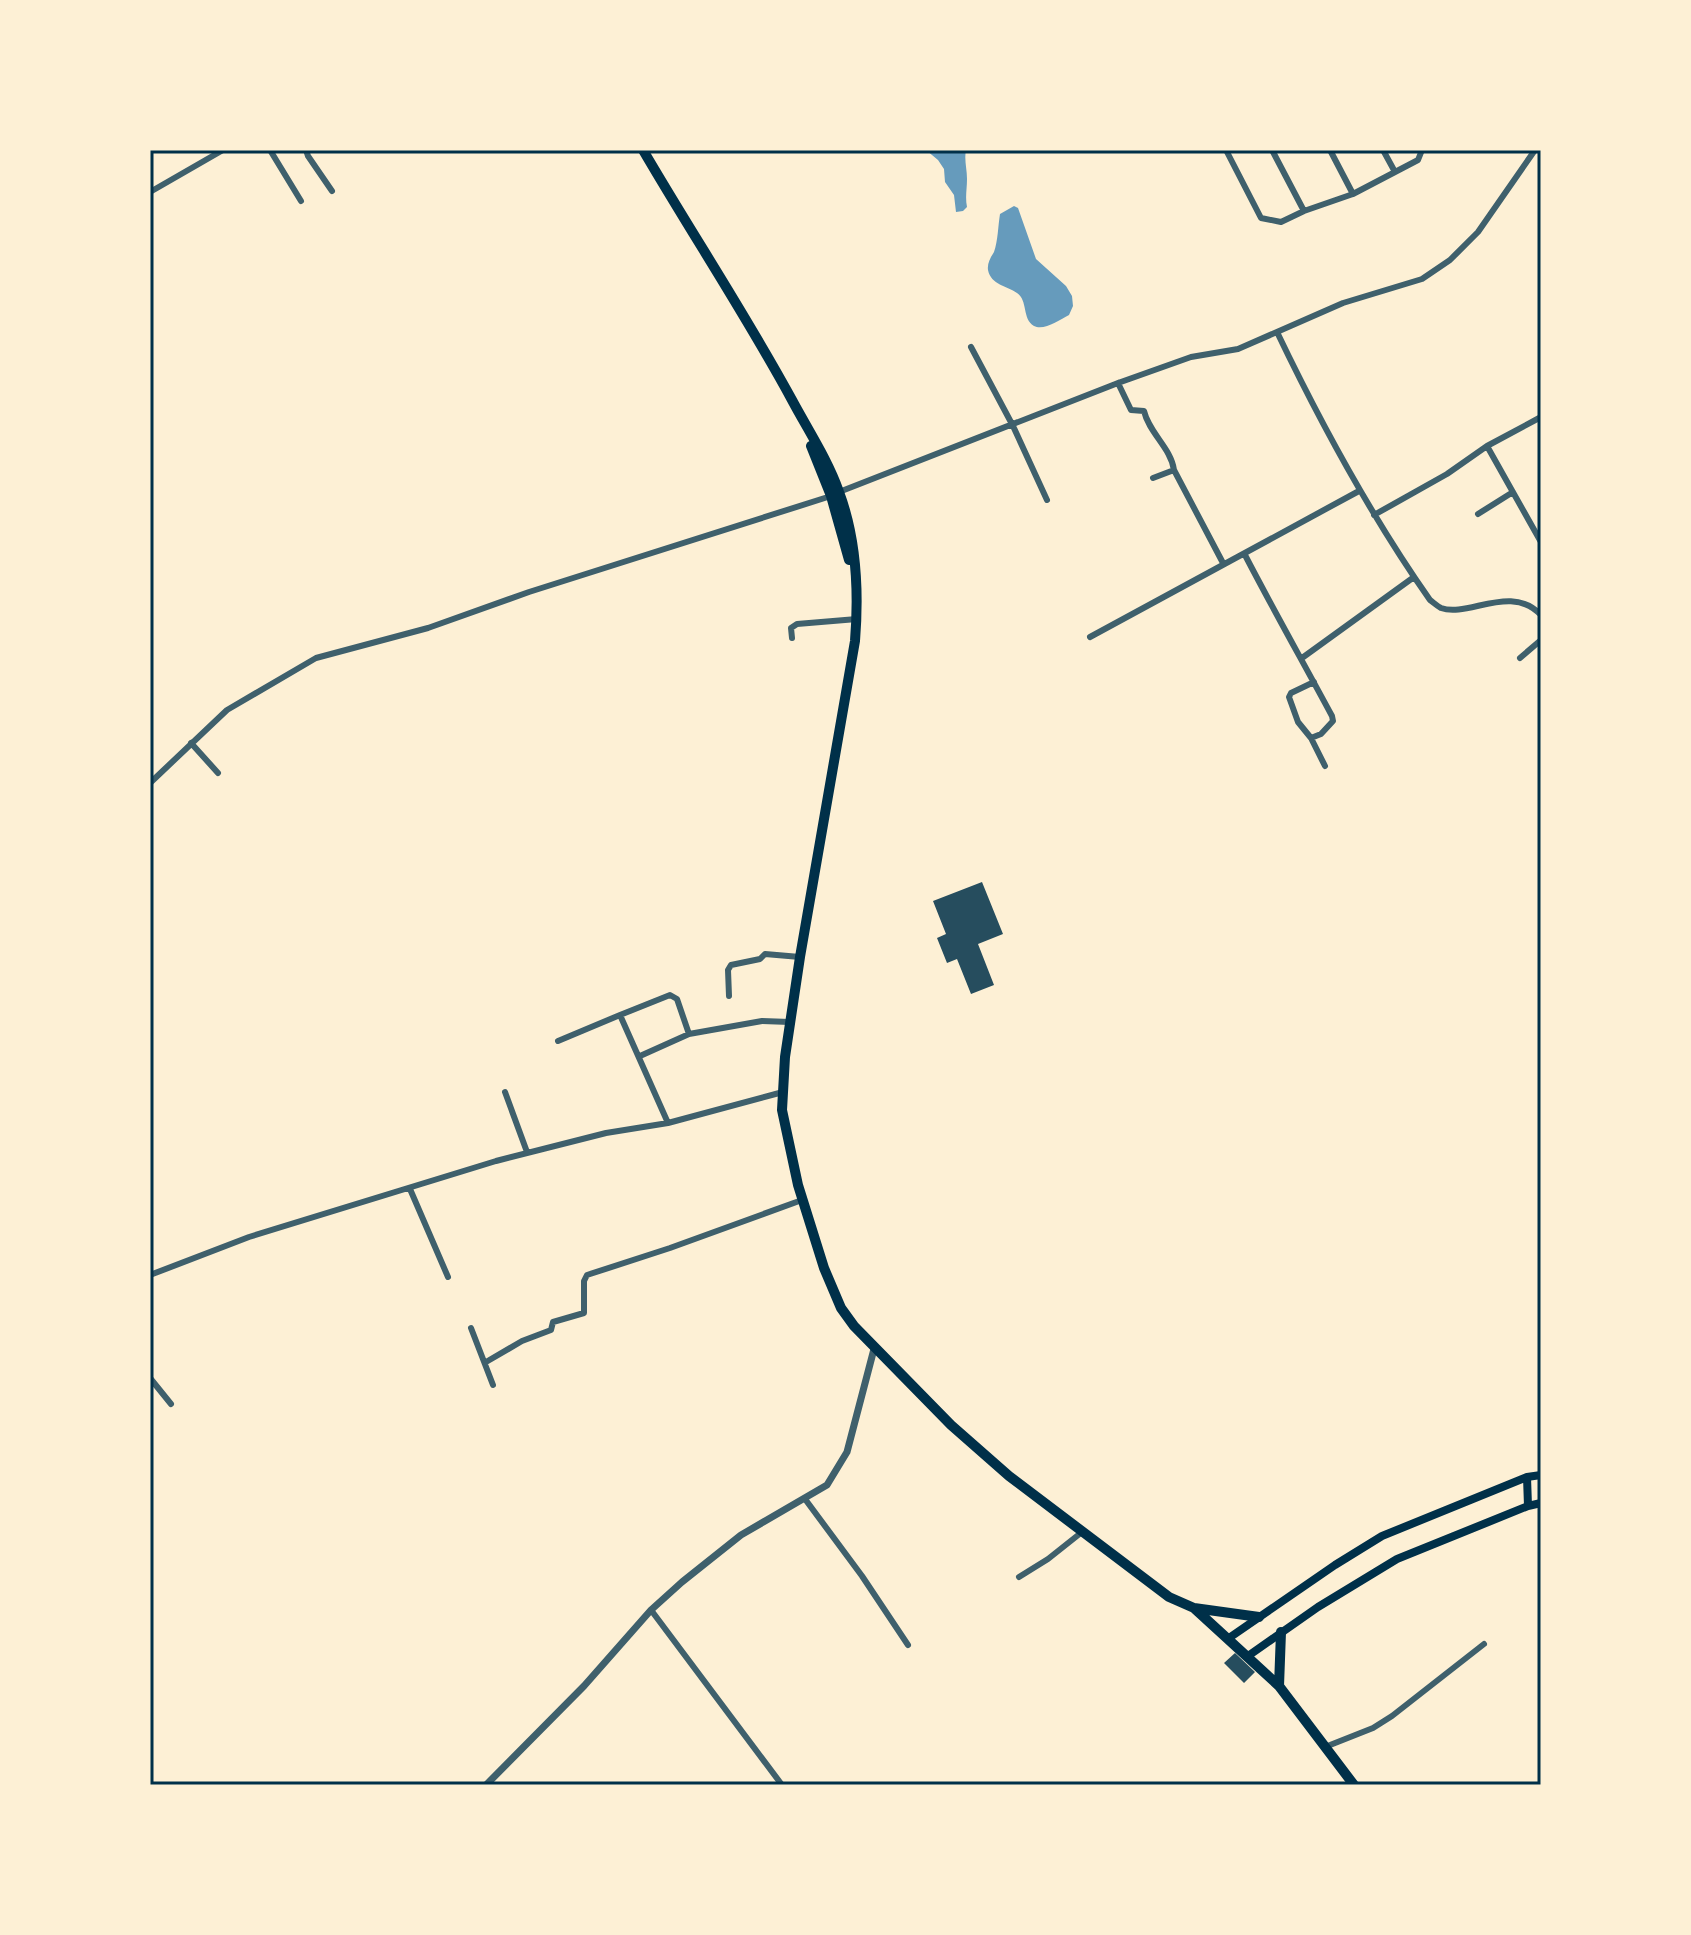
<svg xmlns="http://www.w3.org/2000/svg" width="1691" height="1935" font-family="'Archivo Narrow',sans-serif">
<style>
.water{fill:#669bbc}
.building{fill:#264d5e}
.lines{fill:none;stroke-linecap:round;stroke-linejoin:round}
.minor{stroke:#3f606c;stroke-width:6}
.tertiary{stroke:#3f606c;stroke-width:7}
.secondary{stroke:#003049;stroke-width:8}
.trunk{stroke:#003049;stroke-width:10}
.neatline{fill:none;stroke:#003049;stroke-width:3}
</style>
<rect width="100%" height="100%" fill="#fdf0d5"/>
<path class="water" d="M926,150H966C964,160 967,169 967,179C967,189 965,197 967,207L963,211L956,212L954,195L945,182L944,169L938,160Z
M1014,206L1018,208L1036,259L1066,286L1072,296L1073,306L1069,315C1059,320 1044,331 1034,326C1022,319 1028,300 1017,293C1007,286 991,285 988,270C987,263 991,257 994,252C998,241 998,226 1000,214Z"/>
<path class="building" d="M982,882L1003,934L978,944L994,985L971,994L957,959L947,963L937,938L946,934L933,901Z
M1235,1653L1255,1672L1244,1683L1224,1663Z"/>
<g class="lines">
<path class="minor" d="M270,150L301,201
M306,150L308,156L332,191
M1226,150L1261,218L1281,222L1304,211L1353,194L1418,160L1422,150
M1272,150L1304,211
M1330,150L1353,194
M1383,150L1395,172
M150,192L223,150
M1277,332C1322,426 1371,516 1430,600C1434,603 1437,606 1441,608C1468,618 1511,583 1541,615
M971,347L1013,426L1047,500
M1118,383L1131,410L1144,411C1149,433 1171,448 1174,470
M1487,446L1541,542
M1153,478L1174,470L1223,563
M839,492L1118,383L1191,357L1238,349L1343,303L1422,279L1450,260L1478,232L1535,150
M1478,514L1513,492
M1374,515L1447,474L1487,446L1541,417
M1245,555C1273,609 1303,662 1332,716L1333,721L1321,734L1311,738L1298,722L1289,697L1291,693L1314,682
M1090,637L1359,491
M792,638L791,628L797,624L857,619
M1302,658L1414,577
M1520,658L1541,640
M1311,738L1325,766
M191,743L218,773
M150,783L227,710L316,658L428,628L529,592L831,496
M729,996L728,970L731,965L760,959L765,954L800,957
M620,1015L670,995L677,999L689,1034
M558,1041L620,1015L668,1123
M640,1056L689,1034L762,1021L790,1022
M505,1092L527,1152
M410,1189L448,1277
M150,1275L249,1237L496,1161L606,1133L668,1123L783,1092
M471,1328L493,1385
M486,1362L522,1341L551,1330L553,1322L584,1313V1281L587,1275L670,1248L802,1200
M150,1378L171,1404
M805,1499L862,1576L908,1645
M1019,1577L1048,1559L1082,1532
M651,1610L782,1785
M1325,1747L1373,1728L1392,1716L1484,1644"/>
<path class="tertiary" d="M486,1785L584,1686L651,1610L682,1582L741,1535L827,1485L847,1452L874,1349"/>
<path class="secondary" d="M1527,1477L1528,1506
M1229,1638L1335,1565L1382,1536L1527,1477L1541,1475
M1248,1656L1318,1607L1397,1559L1528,1506L1541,1503"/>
<path class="trunk" d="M643,150C692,234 746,315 792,400C808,430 828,460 839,492C857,540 859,591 855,641L800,957L785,1057L782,1110L798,1185L824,1268L841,1308L854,1326L951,1425L1009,1476L1169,1597L1194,1608L1279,1686L1354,1785
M811,446L831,496L849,560
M1194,1608L1259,1617
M1279,1686L1281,1632"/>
</g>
<rect width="1691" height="1935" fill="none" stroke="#fdf0d5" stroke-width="304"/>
<rect x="152" y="152" width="1387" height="1631" class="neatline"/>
</svg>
